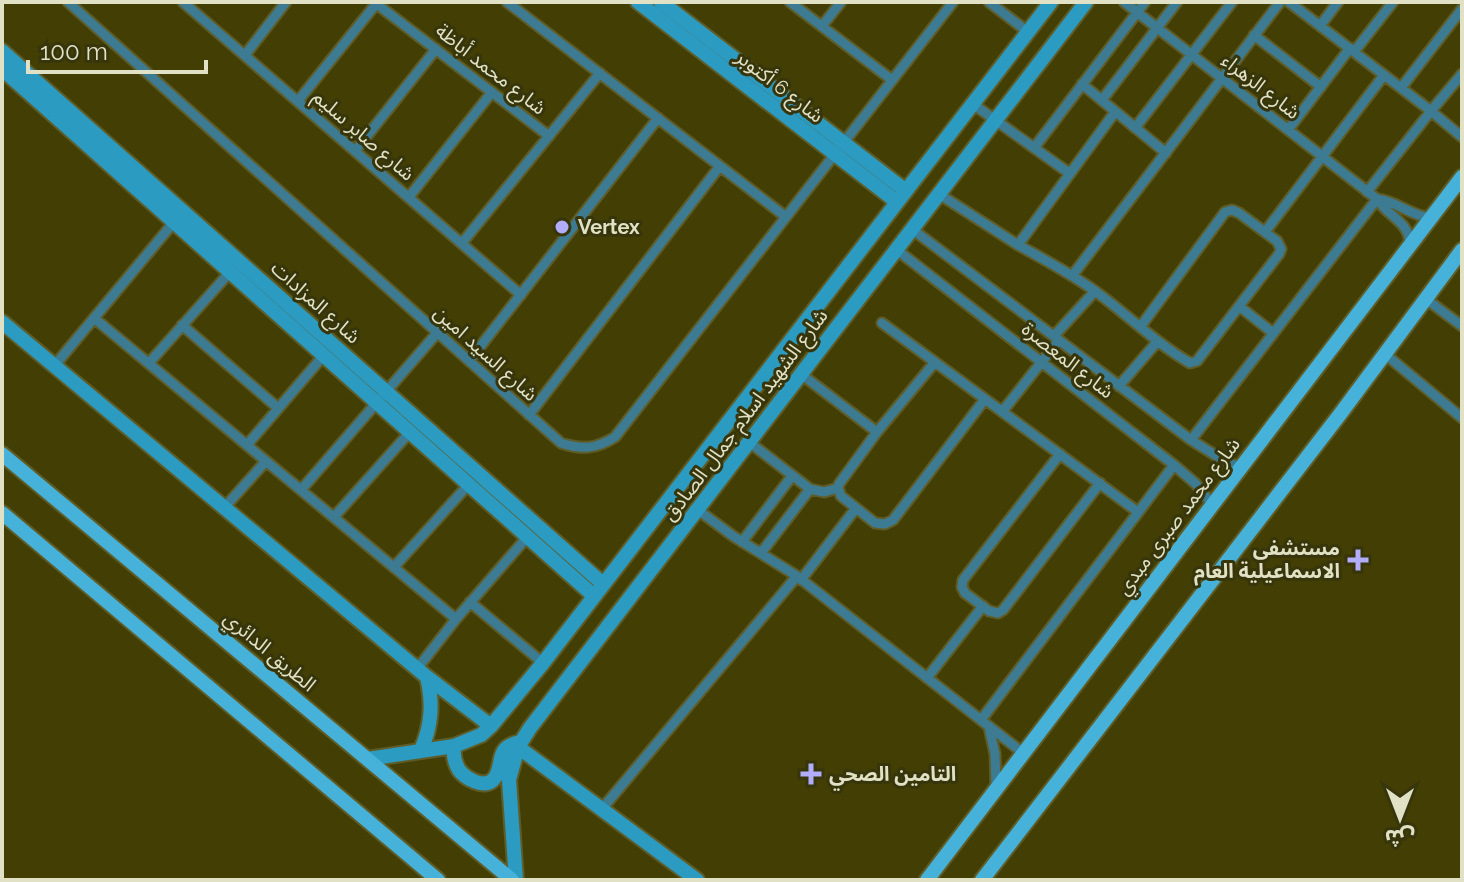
<svg xmlns="http://www.w3.org/2000/svg" width="1464" height="882" font-family="Raleway,'Noto Sans Arabic',sans-serif">
<style>
.lines{fill:none;stroke-linecap:round;stroke-linejoin:round}
.street-casing{stroke:#5f5c27;stroke-width:13}
.secondary-casing{stroke:#5f5c27;stroke-width:18}
.primary-casing{stroke:#5f5c27;stroke-width:18}
.street{stroke:#3d7b93;stroke-width:9}
.secondary{stroke:#2b9bc2;stroke-width:14}
.primary{stroke:#47b2d9;stroke-width:14}
.poi-dot{fill:#b1adfa;stroke:#37350b;stroke-width:3}
.labels{text-anchor:middle;stroke-width:6;stroke-linejoin:round;paint-order:stroke}
.street-label{font-size:20px;fill:#e1e1c5;stroke:#37350b}
.poi-label{font-size:20px;font-weight:bold;fill:#e1e1c5;stroke:#37350b;text-anchor:start}
</style>
<rect width="100%" height="100%" fill="#433f04"/>
<g class="lines">
<defs>
<path id="street" d="M68,2L561,443C582,450 596,449 615,437L953,2
M183,2L521,295
M374,2L549,136
M507,2L786,217
M790,2L892,80
M989,2L1028,32
M1124,2L1377,199C1388,217 1409,221 1410,244
M1289,2L1431,111L1462,74
M822,26L841,2
M1320,26L1338,2
M1254,35L1321,87
M1354,52L1393,2
M245,55L286,2
M1082,84L1166,153
M1401,88L1462,9
M1102,100L1177,2
M298,101L376,4
M973,104L1069,173
M1115,112L1018,245C1045,260 1074,275 1099,294C1130,317 1157,344 1190,363L1197,361L1279,254L1281,249L1277,241L1239,213L1232,210L1225,212L1141,326
M1135,128L1232,2
M1288,130L1350,48
M1034,148L1145,2
M355,151L436,49
M1367,192L1431,111L1462,137
M939,194L1018,245
M409,197L492,92
M1377,199C1397,201 1410,216 1431,218
M912,229L1191,440L1215,455L1240,468
M1265,232L1384,75
M462,243L600,73
M897,250L1174,465L1195,483L1213,505
M1072,276L1280,2
M1426,299L1462,326
M1239,306L1273,333
M94,318L456,619
M882,323L1138,512
M182,325L278,408
M1054,336L1095,291
M1385,354L1462,418
M469,361L658,118
M935,362L877,432L839,484L838,488L841,496L875,523L885,524L893,520L985,399
M149,363L230,272
M55,365L174,222
M801,374L877,432
M1119,386L1157,342
M1002,412L1059,340
M529,415L720,166
M1191,440L1377,199
M749,442L810,489L824,492L838,488
M247,445L324,355
M1060,454L963,580L962,587L965,593L989,611L998,613L1003,610L1100,483
M301,490L437,333
M224,508L266,461
M698,510L733,536L797,576L1023,753
M334,517L410,432
M742,542L792,476
M761,553L810,489
M394,567L469,484
M801,580L856,508
M470,602L543,663
M417,669L456,619L528,536
M927,678L983,606
M981,720L1174,465
M989,727L995,754L996,787
M601,810L797,576"/>
<path id="secondary" d="M638,2L897,202
M661,2L906,191
M2,51L603,584
M2,69L594,596
M2,322L427,677L491,726
M454,746C453,755 454,762 459,770C465,778 483,789 493,780C506,767 492,747 521,742
M518,747L697,880
M421,750C432,725 433,703 427,677
M368,759L454,746L481,735L491,726L543,663L1051,2
M516,880L509,780L518,747L530,728L1086,2"/>
<path id="primary" d="M2,454L512,880
M2,513L438,880
M927,880L1462,177
M982,880L1341,413L1462,250"/>
</defs>
<use href="#street" class="street-casing"/>
<use href="#secondary" class="secondary-casing"/>
<use href="#primary" class="primary-casing"/>
<use href="#street" class="street"/>
<use href="#secondary" class="secondary"/>
<use href="#primary" class="primary"/>
</g>
<g class="poi-dot">
<circle cx="562" cy="227" r="8"/>
<path d="M1354 548h8v8h8v8h-8v8h-8v-8h-8v-8h8z"/>
<path d="M807 762h8v8h8v8h-8v8h-8v-8h-8v-8h8z"/>
</g>
<g class="labels">
<g class="street-label">
<text transform="translate(491 69) rotate(38)" y="7">شارع محمد أباظة</text>
<text transform="translate(780 86) rotate(38)" y="7">شارع 6 أكتوبر</text>
<text transform="translate(1261 86) rotate(38)" y="7">شارع الزهراء</text>
<text transform="translate(364 135) rotate(41)" y="7">شارع صابر سليم</text>
<text transform="translate(316 302) rotate(42)" y="7">شارع المزادات</text>
<text transform="translate(486 353) rotate(42)" y="7">شارع السيد امين</text>
<text transform="translate(1068 360) rotate(38)" y="7">شارع المعصرة</text>
<text transform="translate(745 415) rotate(-53)" y="7">شارع الشهيد اسلام جمال الصادق</text>
<text transform="translate(1178 516) rotate(-53)" y="7">شارع محمد صبرى مبدي</text>
<text transform="translate(270 651) rotate(40)" y="7">الطريق الدائري</text>
</g>
<g class="poi-label">
<text x="578" y="234">Vertex</text>
<text x="1340" y="555" text-anchor="end">مستشفى<tspan x="1340" dy="23">الاسماعيلية العام</tspan></text>
<text x="829" y="781">التامين الصحي</text>
</g>
</g>
<rect width="1464" height="882" fill="none" stroke="#e1e1c5" stroke-width="8"/>
<g transform="translate(1400 818) rotate(180)" stroke="#37350b" stroke-width="6" paint-order="stroke">
<path d="M0-6L14 30L0 20L-14 30Z" fill="#e1e1c5"/>
<text y="-12" font-size="22" font-weight="bold" text-anchor="middle" fill="#e1e1c5">ش</text>
</g>
<path d="M28 60v12h178v-12" fill="none" stroke="#e1e1c5" stroke-width="4"/>
<text x="40" y="60" font-size="24" fill="#e1e1c5" stroke="#37350b" stroke-width="6" paint-order="stroke">100 m</text>
</svg>
